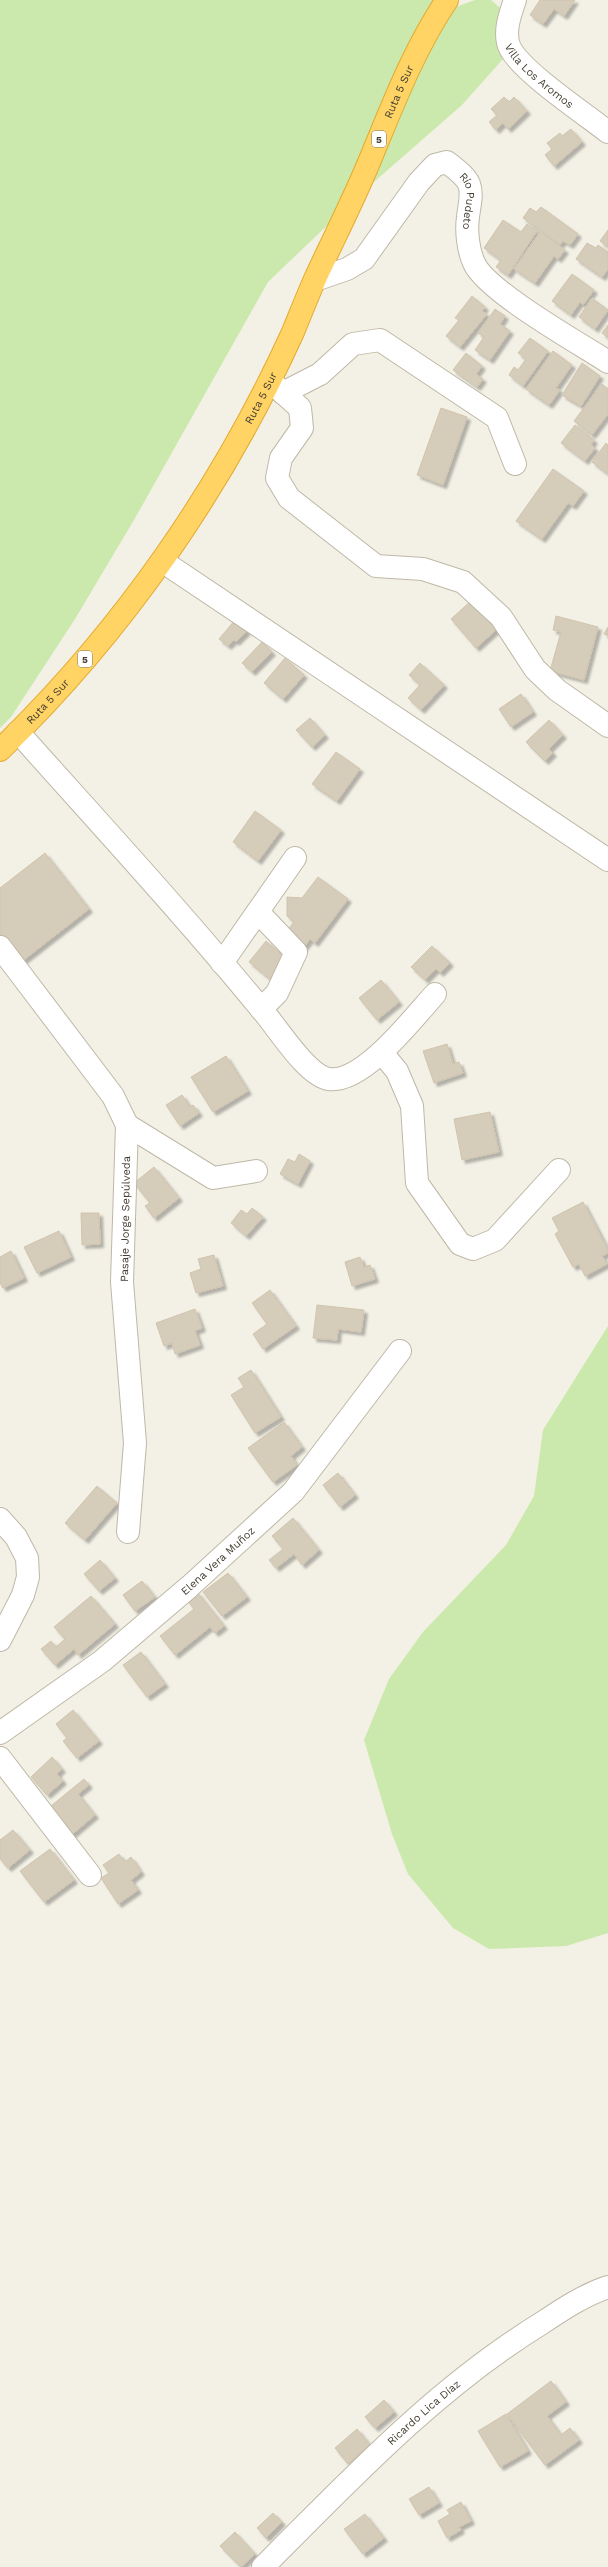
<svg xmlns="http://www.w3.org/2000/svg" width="608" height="2567" font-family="'Work Sans',sans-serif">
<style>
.green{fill:#cbe9ac}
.building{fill:#d5ccba;stroke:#d0c4ad;filter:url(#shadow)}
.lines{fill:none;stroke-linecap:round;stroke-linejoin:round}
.street-casing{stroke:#bfb8a7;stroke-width:24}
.highway-casing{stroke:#e3aa30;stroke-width:24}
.street{stroke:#fff;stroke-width:22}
.highway{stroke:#ffd364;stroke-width:22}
.labels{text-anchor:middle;stroke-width:3.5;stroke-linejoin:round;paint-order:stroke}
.shield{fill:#fff;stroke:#7e7971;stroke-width:1}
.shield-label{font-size:10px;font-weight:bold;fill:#464034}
.street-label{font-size:11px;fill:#464034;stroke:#fff}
</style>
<defs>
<filter id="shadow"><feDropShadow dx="3.5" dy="3.5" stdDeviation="1" flood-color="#0004"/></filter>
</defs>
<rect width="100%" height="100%" fill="#f3f0e5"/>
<path class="green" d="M0,0H449L450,9L475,0H491L514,20L503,59L462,105L359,195L268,282L134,520L75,619L11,717L0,728Z
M608,1326V1933L566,1946L489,1949L453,1928L408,1874L392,1834L364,1740L389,1679L423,1632L506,1545L534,1496L543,1430Z"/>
<path class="building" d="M540,0H575L564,16L554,9L543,24L530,15Z
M504,97L509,102L514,97L527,111L508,129L503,123L496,130L489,122L497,115L491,109Z
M571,129L582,142L554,166L545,155L552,149L547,143L560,133L562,136Z
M541,207L578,234L570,245L563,241L560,245L523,218L530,208L536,212Z
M503,220L521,232L527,224L537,231L508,275L496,267L501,260L484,248Z
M608,230V247L600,241Z
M540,232L565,250L558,259L554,256L535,283L514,269Z
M587,243L596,248L598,245L608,252V269L602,277L576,259Z
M572,274L594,290L583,305L580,302L571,315L552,301Z
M472,296L485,307L482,311L487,314L460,347L446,336L459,320L455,318Z
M592,298L608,310L595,329L579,317Z
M495,309L505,316L500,324L510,331L490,360L475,350L484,337L478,333Z
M608,325V338L602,333Z
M530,338L548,351L523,386L509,375L514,367L518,370L526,359L518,353Z
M553,351L572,365L556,388L560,390L549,405L526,389Z
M466,353L482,366L476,374L483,379L477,387L453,370Z
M582,363L600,376L581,406L562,395Z
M602,384L608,389V414L592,435L574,421Z
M441,408L467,417L443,485L417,475Z
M575,425L594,440L591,445L595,448L585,461L561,443Z
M606,443L608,445V474L592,462Z
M553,469L584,491L573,506L568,503L542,539L516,521Z
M472,600L497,629L476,648L451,619Z
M556,616L598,627L584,680L550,671L561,632L553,630Z
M235,620L247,631L236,642L234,640L228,646L219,639Z
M608,627V636L604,634Z
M262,642L272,652L252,672L242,663Z
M285,658L304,675L283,699L264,683Z
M420,663L444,685L421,710L408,698L420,685L409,675Z
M521,694L533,712L511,727L499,709Z
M310,718L325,735L312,747L296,730Z
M549,720L563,735L549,749L553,753L545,761L526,742Z
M336,752L360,769L337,801L312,784Z
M255,811L281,830L258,861L233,842Z
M45,853L89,909L16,966L0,945V888Z
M318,877L348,899L315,943L310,939L304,947L285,933L294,922L287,916V897L302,898Z
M266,941L287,959L270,979L249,962Z
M432,946L450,963L440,973L436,969L425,980L411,967Z
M381,980L399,1002L377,1020L359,998Z
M447,1044L453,1064L459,1062L463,1073L434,1083L423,1051Z
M226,1056L248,1091L213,1112L191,1077Z
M182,1095L190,1107L193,1105L199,1113L180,1126L166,1105Z
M490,1112L499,1152L462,1160L454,1119Z
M299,1154L310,1161L298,1184L280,1174L288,1159L295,1162Z
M154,1167L179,1198L154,1218L145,1206L150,1203L134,1183Z
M583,1202L608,1250V1253L602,1256L607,1264L585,1276L579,1264L573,1267L555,1234L559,1231L552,1218Z
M252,1208L263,1217L246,1236L231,1223L241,1210L247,1214Z
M81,1213H99L100,1244L82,1245Z
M59,1231L71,1257L37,1273L24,1247Z
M11,1251L24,1278L3,1288L0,1283V1257Z
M214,1255L223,1286L196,1293L190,1273L201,1269L198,1259Z
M360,1257L364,1267L370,1265L375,1279L352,1286L345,1262Z
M270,1290L296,1326L263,1349L253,1334L267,1324L252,1303Z
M317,1305L364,1310L361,1332L338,1329L337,1340L313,1338Z
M195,1309L202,1328L195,1331L200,1345L175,1354L172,1343L164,1346L156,1323Z
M251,1370L281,1417L255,1433L231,1395L244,1387L238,1378Z
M284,1422L302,1447L291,1456L297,1465L273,1482L248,1448Z
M338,1473L355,1495L340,1507L323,1485Z
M97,1486L117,1503L85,1540L65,1523Z
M293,1518L319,1550L302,1565L294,1554L276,1568L269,1560L283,1549L272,1536Z
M100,1560L115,1578L99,1591L84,1574Z
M228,1573L247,1597L222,1616L203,1592Z
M142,1581L155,1597L135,1611L123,1595Z
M197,1592L224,1626L215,1633L210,1627L175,1655L160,1636L194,1609L187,1600Z
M91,1596L115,1624L78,1655L74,1649L55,1665L41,1649L51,1641L56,1647L65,1639L54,1627Z
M141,1652L165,1684L147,1697L123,1665Z
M73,1710L99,1741L77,1758L63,1741L67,1738L56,1724Z
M52,1757L62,1769L57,1774L63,1781L47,1795L31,1777Z
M84,1779L89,1785L78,1794L95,1815L69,1837L46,1810Z
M13,1830L30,1850L8,1868L0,1859V1840Z
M50,1849L74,1880L44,1902L20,1871Z
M119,1854L125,1862L131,1857L141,1872L131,1880L138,1890L118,1904L101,1878L109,1873L103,1865Z
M551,2381L566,2402L547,2416L561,2435L570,2428L579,2440L545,2465L507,2414Z
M384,2400L394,2412L375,2428L365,2417Z
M506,2414L528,2451L500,2467L478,2431Z
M357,2429L370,2445L348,2464L335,2448Z
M429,2487L439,2503L419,2515L409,2499Z
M461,2502L471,2521L459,2527L461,2530L447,2538L438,2521L450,2514L447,2510Z
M273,2513L282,2522L266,2538L257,2528Z
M365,2514L384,2538L363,2554L344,2529Z
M235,2532L255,2554L241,2567L220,2546Z"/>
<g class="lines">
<defs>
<g id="street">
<path id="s1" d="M515,0C510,14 503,34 510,48C522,72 585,114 608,132"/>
<path id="s2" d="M315,280L347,269L364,259L419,182L435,165L447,162C454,168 465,175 469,184C473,194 469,207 468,217C466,231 468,250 474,263C486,291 579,343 608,362"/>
<path d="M270,381L300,408L302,428L281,458L277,478L289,498L376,566L423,569L463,582L501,617L535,669L557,690L608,726"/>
<path d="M283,393L320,374L353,344L380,340L497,418L515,464"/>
<path d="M162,561L608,860"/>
<path d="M18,732C100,824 184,915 262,1010C277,1027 307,1076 329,1079C363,1084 413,1018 435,994"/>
<path d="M258,912L296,952L277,993L261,1009"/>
<path d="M0,947L113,1096L127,1125L122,1282L135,1443L128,1532"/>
<path d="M222,963L295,858"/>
<path d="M382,1053L397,1071L412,1106L417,1183L460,1244L473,1249L495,1240L559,1170"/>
<path d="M127,1125L213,1178L256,1171"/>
<path d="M0,1519L16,1537L27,1558L28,1577L23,1595L0,1640"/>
<path id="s3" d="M0,1733L102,1661L189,1587L293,1492L400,1351"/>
<path d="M0,1758L90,1875"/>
<path id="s4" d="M263,2567C350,2480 436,2388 542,2323C563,2309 584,2295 608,2287"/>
</g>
<g id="highway">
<path id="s5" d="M0,750C123,631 222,488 293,332C300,315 307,297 315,279C332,242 351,205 367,167C391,110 412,52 447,0"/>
</g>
</defs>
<use href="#street" class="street-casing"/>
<use href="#highway" class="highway-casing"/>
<use href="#street" class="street"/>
<use href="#highway" class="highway"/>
</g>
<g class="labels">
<g class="shield">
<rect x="372" y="131" width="14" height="16" rx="3"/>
<rect x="78" y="651" width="14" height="16" rx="3"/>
</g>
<g class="shield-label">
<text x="379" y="143">5</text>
<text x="85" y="663">5</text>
</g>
<g class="street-label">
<text dy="4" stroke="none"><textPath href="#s1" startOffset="90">Villa Los Aromos</textPath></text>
<text dy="4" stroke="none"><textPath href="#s5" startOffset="776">Ruta 5 Sur</textPath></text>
<text dy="4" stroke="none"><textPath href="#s2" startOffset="232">Río Pudeto</textPath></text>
<text dy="4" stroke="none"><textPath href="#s5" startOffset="440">Ruta 5 Sur</textPath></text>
<text dy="4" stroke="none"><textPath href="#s5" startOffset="68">Ruta 5 Sur</textPath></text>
<text transform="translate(125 1219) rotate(-89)" y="4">Pasaje Jorge Sepúlveda</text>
<text dy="4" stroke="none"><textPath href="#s3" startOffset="278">Elena Vera Muñoz</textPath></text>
<text dy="4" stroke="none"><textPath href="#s4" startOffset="223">Ricardo Lica Díaz</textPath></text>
</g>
</g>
</svg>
